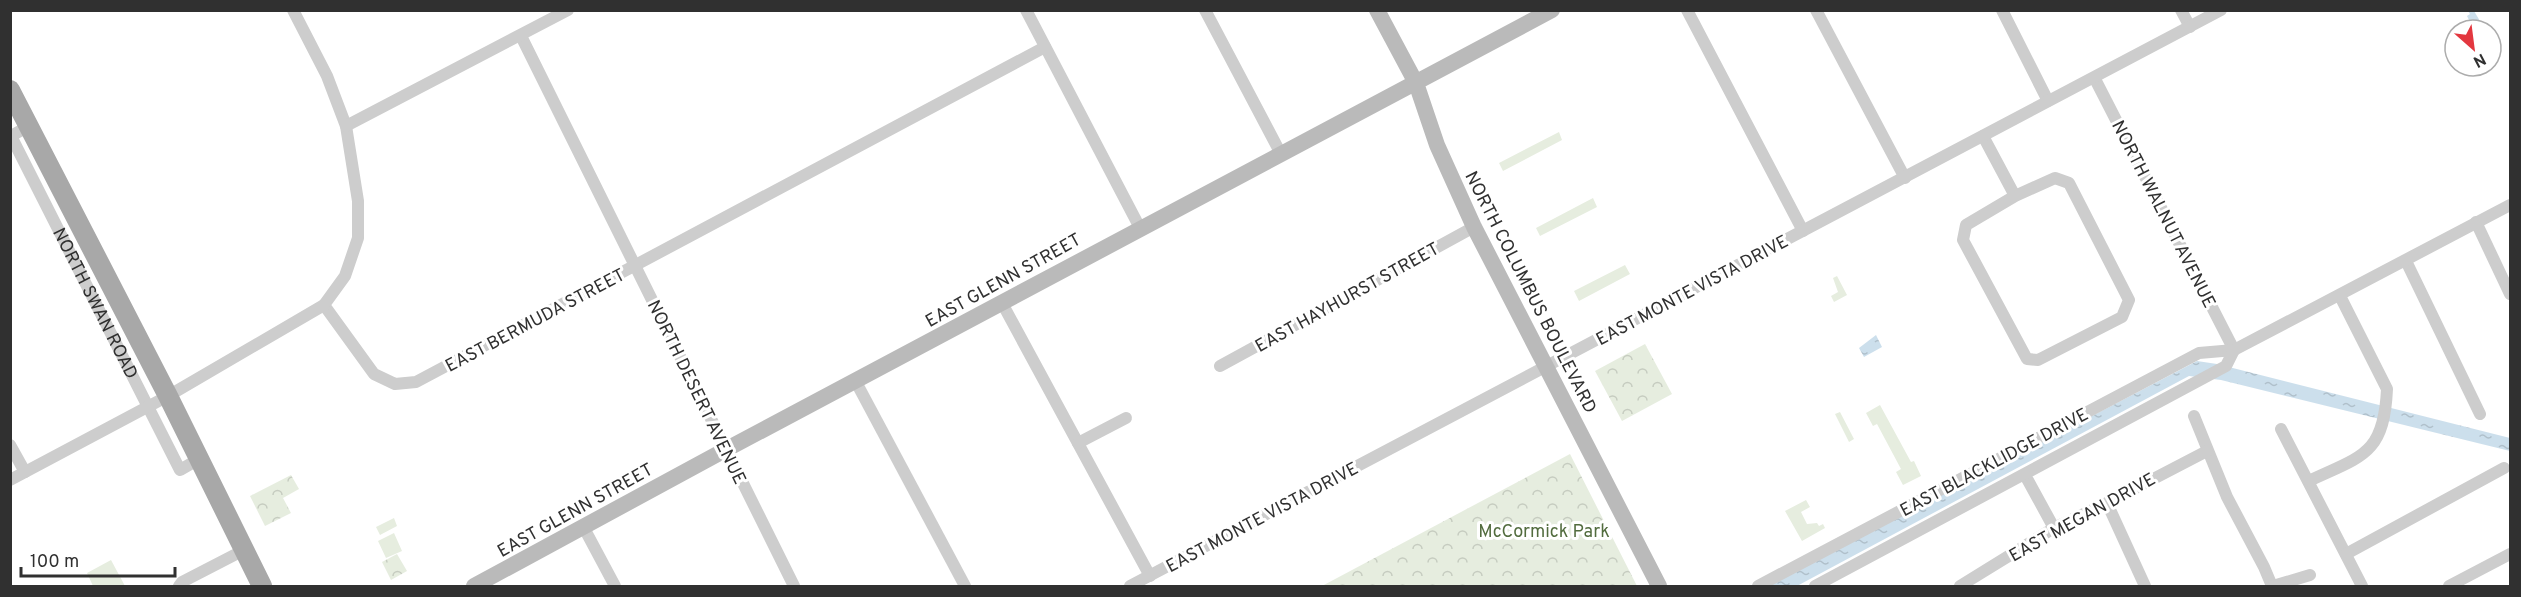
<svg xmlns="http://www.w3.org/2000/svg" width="2521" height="597" font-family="Overpass,sans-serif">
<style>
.grass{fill:#e6eddf}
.park{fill:url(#park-crowns)}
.water{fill:url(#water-ripples)}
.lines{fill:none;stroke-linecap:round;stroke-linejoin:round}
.street{stroke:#cdcdcd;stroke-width:12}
.secondary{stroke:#bababa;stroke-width:16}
.primary{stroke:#a8a8a8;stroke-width:20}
.labels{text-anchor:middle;stroke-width:6;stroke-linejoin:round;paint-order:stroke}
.street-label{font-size:18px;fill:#303030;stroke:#fff}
.park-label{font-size:18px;fill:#526c3e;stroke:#fff}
</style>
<defs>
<pattern id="park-crowns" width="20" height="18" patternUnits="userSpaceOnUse" patternTransform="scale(1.5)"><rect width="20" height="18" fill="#e6eddf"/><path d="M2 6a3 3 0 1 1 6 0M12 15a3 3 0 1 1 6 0" fill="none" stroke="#c6ccc0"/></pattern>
<pattern id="water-ripples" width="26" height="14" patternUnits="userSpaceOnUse" patternTransform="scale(1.5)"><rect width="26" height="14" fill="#ccdfec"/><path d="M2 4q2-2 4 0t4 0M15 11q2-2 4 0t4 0" fill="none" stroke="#b0c0cb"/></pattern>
</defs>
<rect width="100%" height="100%" fill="#fff"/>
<path class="grass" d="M1559,132L1562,140L1503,171L1499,163Z
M1593,198L1597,207L1540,236L1536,228Z
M1625,265L1630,274L1579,301L1574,291Z
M1837,276L1847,295L1834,302L1831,296L1838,292L1833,278Z
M1880,405L1911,462L1914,461L1921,476L1903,485L1896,472L1901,469L1877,424L1873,426L1866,413Z
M1840,412L1854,439L1849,442L1835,414Z
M1806,500L1810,507L1801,512L1807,524L1817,523L1819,526L1823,524L1825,528L1802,541L1785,511Z
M394,518L397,526L380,535L376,527Z
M394,533L402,551L386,558L378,541Z
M111,560L125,586H93L87,573Z"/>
<path class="park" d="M1645,344L1672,394L1622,421L1595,371Z
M1570,454L1637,586H1322Z
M291,475L299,489L283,498L291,513L265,526L250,496Z
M397,554L407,571L391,580L382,562Z"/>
<path class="water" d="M2468,11H2474L2483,26L2474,30L2467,16L2470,14Z
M1876,335L1882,347L1864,357L1859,348Z
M2197,361L2217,364L2510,438V451L2221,380L2189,376L1797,586H1768Z"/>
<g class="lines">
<g class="street">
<path d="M293,10L327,76L346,126L358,201V238L345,276L324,305L374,374L395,384L416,382L1045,47"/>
<path d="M1026,10L1140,228"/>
<path d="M1205,10L1281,154"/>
<path d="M1687,10L1803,231"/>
<path d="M1816,10L1905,178"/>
<path d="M2002,10L2048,101"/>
<path d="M2181,10L2190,27"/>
<path d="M521,36L794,586"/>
<path d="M2095,79L2234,350"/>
<path id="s1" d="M29,126L11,136L180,470L199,459"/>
<path d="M346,126L568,10"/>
<path d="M1983,136L2015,196L1966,225L1963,240L2027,359L2038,360L2122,317L2129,300L2069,183L2055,178L2015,196"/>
<path d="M2476,222L2510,294"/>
<path d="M2406,261L2480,414"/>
<path d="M1002,303L1150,576"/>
<path d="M1220,366L1474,227"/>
<path d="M856,382L965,586"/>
<path d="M2194,416L2227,497L2264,567L2272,586"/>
<path d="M2281,429L2362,586"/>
<path d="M1078,443L1126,418"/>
<path d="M10,445L25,472"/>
<path d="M2025,475L2054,528"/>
<path d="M10,480L168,396L324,305"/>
<path d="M2309,481C2362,456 2384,455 2387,389L2340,296"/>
<path d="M2107,503L2145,586"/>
<path d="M584,528L615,586"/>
<path d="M2346,554L2504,468"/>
<path d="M179,586L182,582L244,550"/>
<path d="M1130,586L2221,10"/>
<path d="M1758,586L2199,353L2234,350L2510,205"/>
<path d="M1815,586L2226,366L2234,350"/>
<path d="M1960,586L2054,528L2107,503L2207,451"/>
<path d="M2273,586L2310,575"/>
<path d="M2449,586L2510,554"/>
</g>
<path class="secondary" d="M1377,10L1416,83L1437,145L1474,227L1659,586
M474,586L725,450L1552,10"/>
<path class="primary" d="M10,90L168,396L262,586"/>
</g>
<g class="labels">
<g class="street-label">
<text transform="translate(2164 214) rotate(63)" y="6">NORTH WALNUT AVENUE</text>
<text transform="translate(1003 280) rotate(-29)" y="6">EAST GLENN STREET</text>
<text transform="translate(1692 290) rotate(-28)" y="6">EAST MONTE VISTA DRIVE</text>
<text transform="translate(1531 292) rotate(63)" y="6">NORTH COLUMBUS BOULEVARD</text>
<text transform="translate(1347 297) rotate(-29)" y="6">EAST HAYHURST STREET</text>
<text dy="6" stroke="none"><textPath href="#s1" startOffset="208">NORTH SWAN ROAD</textPath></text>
<text transform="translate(535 320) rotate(-28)" y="6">EAST BERMUDA STREET</text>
<text transform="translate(697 392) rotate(64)" y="6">NORTH DESERT AVENUE</text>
<text transform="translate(1994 462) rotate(-28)" y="6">EAST BLACKLIDGE DRIVE</text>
<text transform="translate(575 510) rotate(-29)" y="6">EAST GLENN STREET</text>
<text transform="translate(1262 517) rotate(-28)" y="6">EAST MONTE VISTA DRIVE</text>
<text transform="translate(2082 517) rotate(-29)" y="6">EAST MEGAN DRIVE</text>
</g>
<g class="park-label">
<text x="1544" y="537">McCormick Park</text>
</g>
</g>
<rect width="2521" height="597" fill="none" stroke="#303030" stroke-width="24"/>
<g transform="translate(2473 48) rotate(152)"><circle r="28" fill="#ffffff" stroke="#acacac" stroke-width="1.5"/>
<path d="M0-4.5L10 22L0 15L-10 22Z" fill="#e3373f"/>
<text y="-9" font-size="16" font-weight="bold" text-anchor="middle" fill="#303030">N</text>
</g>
<path d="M21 567v9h154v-9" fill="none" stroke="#303030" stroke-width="3"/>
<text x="30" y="567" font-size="18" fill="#303030" stroke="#ffffff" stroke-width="4.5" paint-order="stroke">100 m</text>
</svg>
